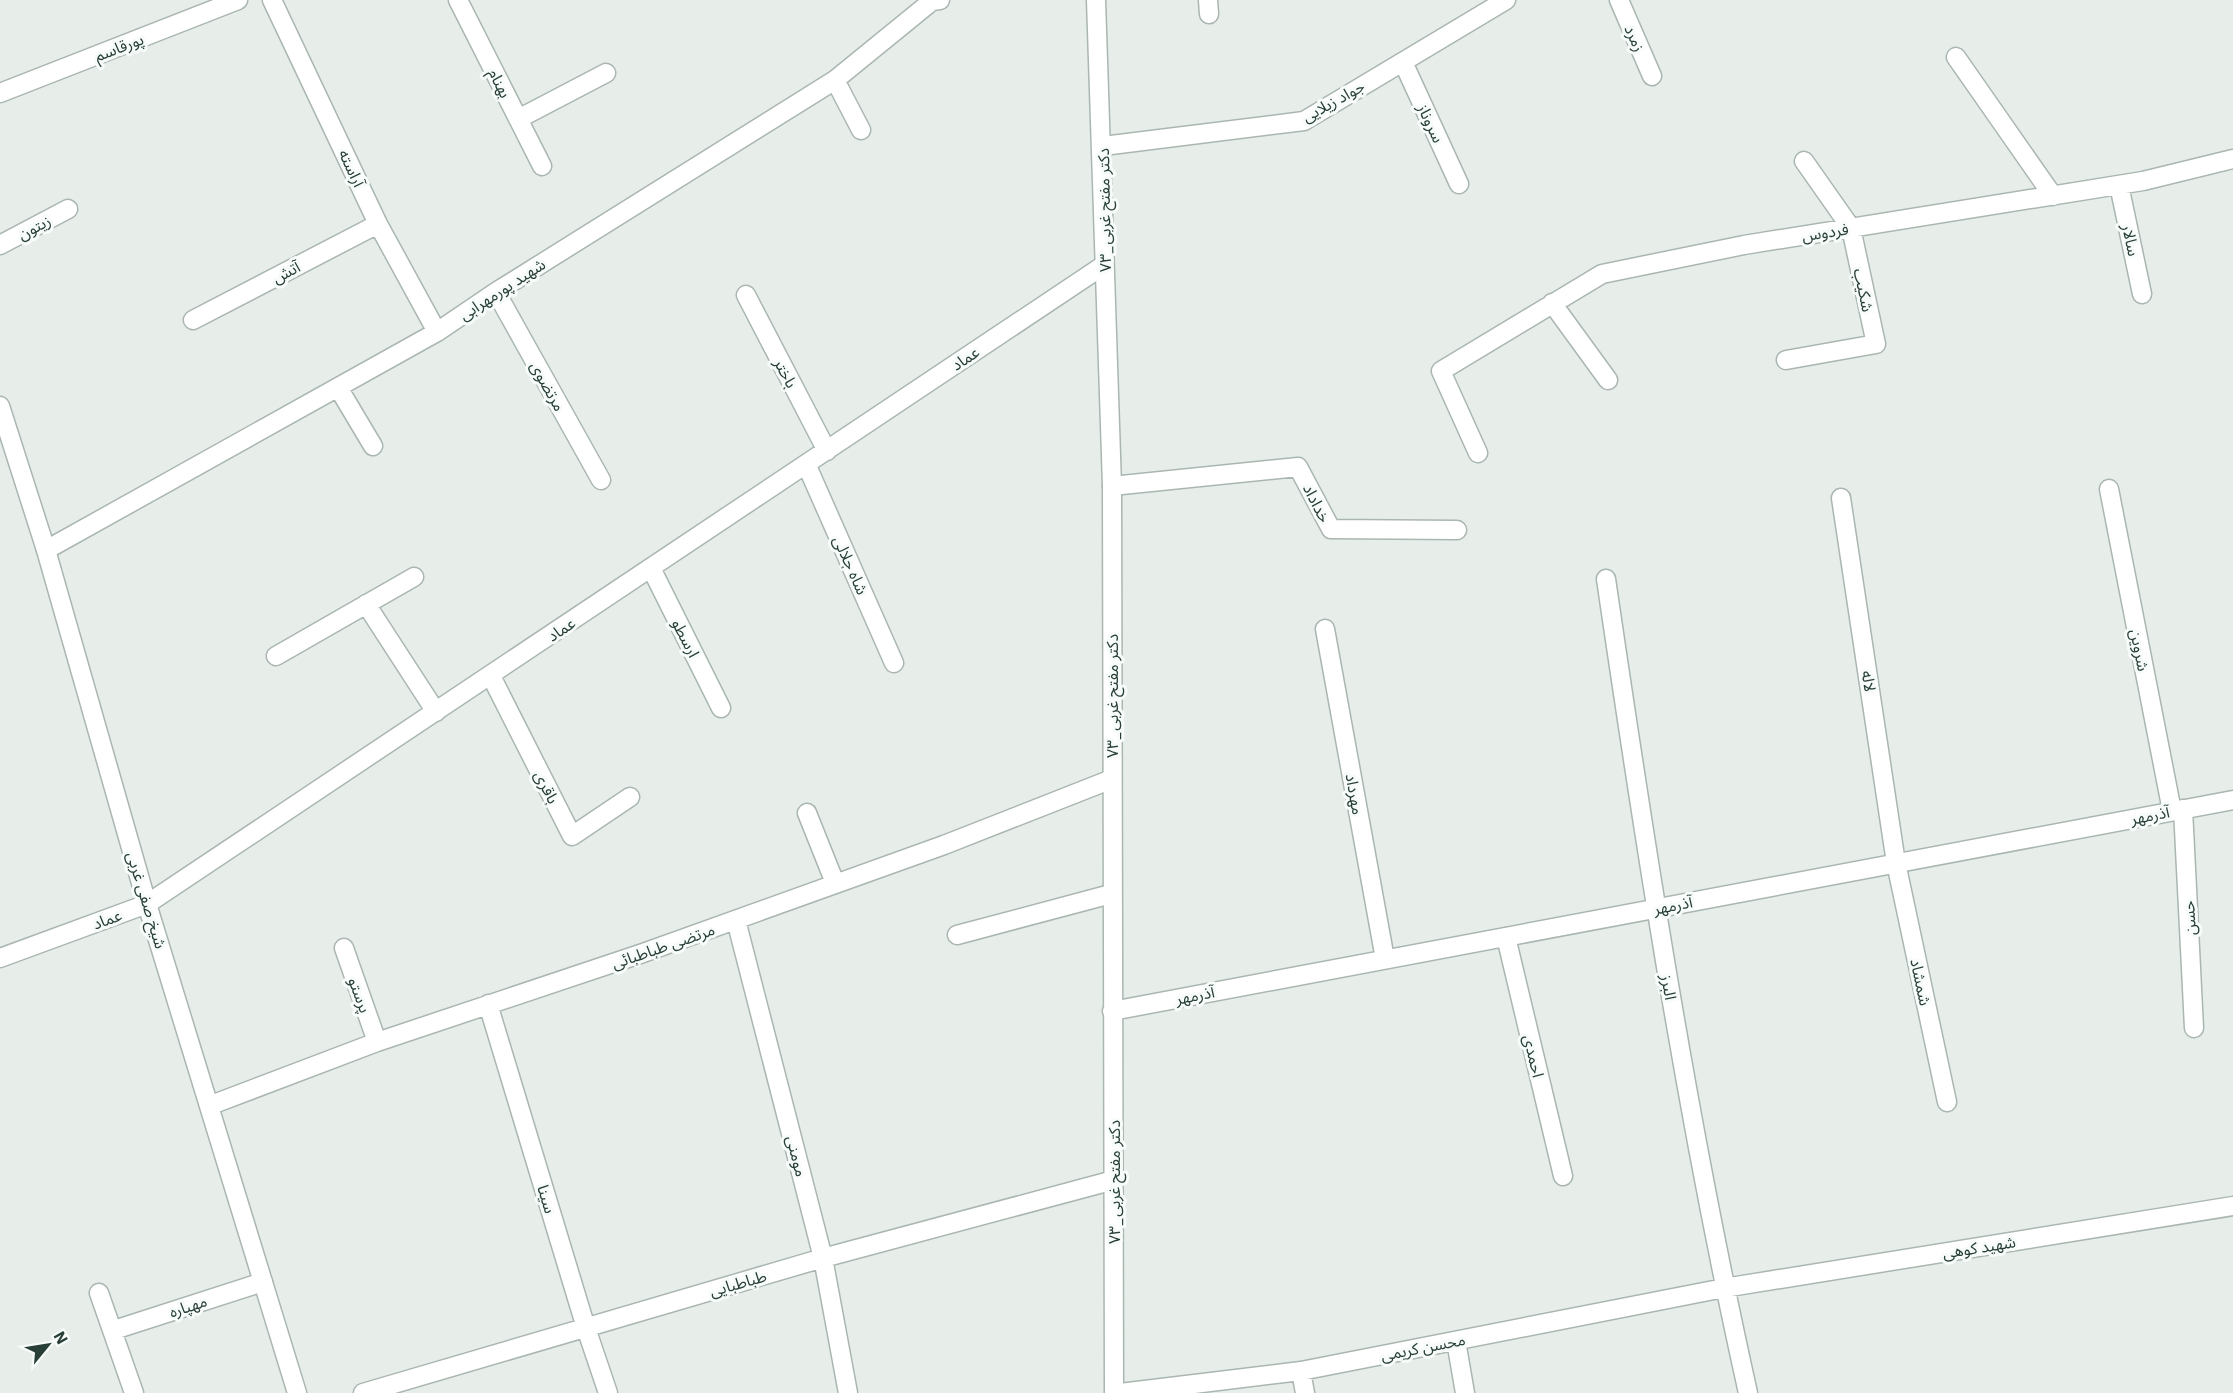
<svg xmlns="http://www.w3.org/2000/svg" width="2233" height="1393" font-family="'IBM Plex Sans','Noto Sans Arabic',sans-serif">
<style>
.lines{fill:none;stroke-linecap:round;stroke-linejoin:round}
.minor-casing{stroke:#aab6b1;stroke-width:21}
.tertiary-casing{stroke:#aab6b1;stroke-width:21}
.minor{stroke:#fff;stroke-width:18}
.tertiary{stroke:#fff;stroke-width:18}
.labels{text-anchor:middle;stroke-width:6;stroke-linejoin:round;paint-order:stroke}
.street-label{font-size:16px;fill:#273f37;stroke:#f7fbf9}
</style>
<rect width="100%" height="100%" fill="#e7eeea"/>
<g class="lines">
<defs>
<path id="minor" d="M272,0L378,224L437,332
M458,0L542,166
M1208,0L1209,14
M1619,0L1652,76
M1956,57L2053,196
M1403,62L1459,184
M835,80L861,130
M0,93L238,0
M518,119L606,73
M1103,146L1304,121L1506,0
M2119,185L2142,294
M0,245L68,209
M496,292L601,480
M746,295L827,451
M1552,303L1608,380
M193,320L378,224
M1786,360L1876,344L1851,228L1804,161
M339,389L373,446
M1478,453L1441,371L1602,274L1744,245L2143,181L2233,159
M807,466L894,663
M1112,486L1298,467L1331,529L1457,530
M2109,489L2172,811
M1841,498L1896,863L1947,1102
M46,550L437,332L496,292L835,80L932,1L940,0
M651,568L721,708
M1606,579C1646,852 1688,1124 1748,1393
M366,604L436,712
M1325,629L1385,959
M276,656L414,577
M491,676L572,836L630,797
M2183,809L2194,1028
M807,813L835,883
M736,920L823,1258L848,1393
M957,935L1111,894
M1506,937L1563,1176
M344,948L377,1042
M0,958L147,904L1104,265
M488,1004L586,1328L608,1393
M211,1105L377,1042L643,953L944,845L1112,779
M99,1293L134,1393
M114,1330L263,1282
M1456,1341L1465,1393
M1301,1371L1305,1393
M363,1393L823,1258L1114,1180
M1120,1393L1301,1371L1724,1288L2233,1206"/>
<path id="tertiary" d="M1096,0L1112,486L1114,1393
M0,406L46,550L147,904L297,1393
M1112,1011L2233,800"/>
</defs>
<use href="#minor" class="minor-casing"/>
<use href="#tertiary" class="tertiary-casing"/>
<use href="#minor" class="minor"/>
<use href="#tertiary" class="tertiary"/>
</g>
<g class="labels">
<g class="street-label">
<text transform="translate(1635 38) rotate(66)" y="6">زمرد</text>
<text transform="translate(119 47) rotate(-21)" y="6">پورقاسم</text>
<text transform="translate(500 83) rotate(63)" y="6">بهنام</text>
<text transform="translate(1333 101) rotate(-29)" y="6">جواد زیلایی</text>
<text transform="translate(1431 123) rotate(65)" y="6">سروناز</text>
<text transform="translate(352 168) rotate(65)" y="6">آراسته</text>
<text transform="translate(1104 210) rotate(-91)" y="6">۷۳_دکتر مفتح غربی</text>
<text transform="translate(34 227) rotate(-28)" y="6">زیتون</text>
<text transform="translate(1825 232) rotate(-9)" y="6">فردوس</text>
<text transform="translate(2131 240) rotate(78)" y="6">سالار</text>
<text transform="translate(286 272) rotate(-28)" y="6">آتش</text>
<text transform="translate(502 289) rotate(-33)" y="6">شهید پورمهرابی</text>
<text transform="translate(1864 290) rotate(78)" y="6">شکیب</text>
<text transform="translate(965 358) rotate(-34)" y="6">عماد</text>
<text transform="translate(786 373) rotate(62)" y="6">باختر</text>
<text transform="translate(548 386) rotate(61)" y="6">مرتضوی</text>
<text transform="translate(1317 503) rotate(63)" y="6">خداداد</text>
<text transform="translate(851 565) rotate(66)" y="6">شاه جلالی</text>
<text transform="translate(561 629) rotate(-34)" y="6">عماد</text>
<text transform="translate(686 638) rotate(63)" y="6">ارسطو</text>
<text transform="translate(2140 650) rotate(79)" y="6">شروین</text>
<text transform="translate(1869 681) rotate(81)" y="6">لاله</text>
<text transform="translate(1112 696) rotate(-90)" y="6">۷۳_دکتر مفتح غربی</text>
<text transform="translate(547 787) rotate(63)" y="6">باقری</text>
<text transform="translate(1355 794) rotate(80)" y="6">مهرداد</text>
<text transform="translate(2150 815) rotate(-11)" y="6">آذرمهر</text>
<text transform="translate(147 900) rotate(73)" y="6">شیخ صفی غربی</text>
<text transform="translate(1673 905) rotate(-11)" y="6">آذرمهر</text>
<text transform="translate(2189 918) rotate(-93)" y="6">حسن</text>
<text transform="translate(107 919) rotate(-20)" y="6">عماد</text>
<text transform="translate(663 946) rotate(-19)" y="6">مرتضی طباطبائی</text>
<text transform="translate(1921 982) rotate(78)" y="6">شمشاد</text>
<text transform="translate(1669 987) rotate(80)" y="6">البرز</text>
<text transform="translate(360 995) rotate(70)" y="6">پرستو</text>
<text transform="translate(1195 995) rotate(-11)" y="6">آذرمهر</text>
<text transform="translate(1534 1056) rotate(77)" y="6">احمدی</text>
<text transform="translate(797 1156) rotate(76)" y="6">مومنی</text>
<text transform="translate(1114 1182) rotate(-90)" y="6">۷۳_دکتر مفتح غربی</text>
<text transform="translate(547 1199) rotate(73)" y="6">سینا</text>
<text transform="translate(1979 1247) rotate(-9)" y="6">شهید کوهی</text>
<text transform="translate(738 1283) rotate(-16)" y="6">طباطبایی</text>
<text transform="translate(188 1306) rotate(-18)" y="6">مهپاره</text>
<text transform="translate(1423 1347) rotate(-11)" y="6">محسن کریمی</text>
</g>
</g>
<g transform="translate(48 1345) rotate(60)" stroke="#f7fbf9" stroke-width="4.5" paint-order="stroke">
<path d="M0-4.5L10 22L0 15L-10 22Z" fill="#273f37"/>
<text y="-9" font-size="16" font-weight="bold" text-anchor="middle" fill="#273f37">N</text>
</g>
</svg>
